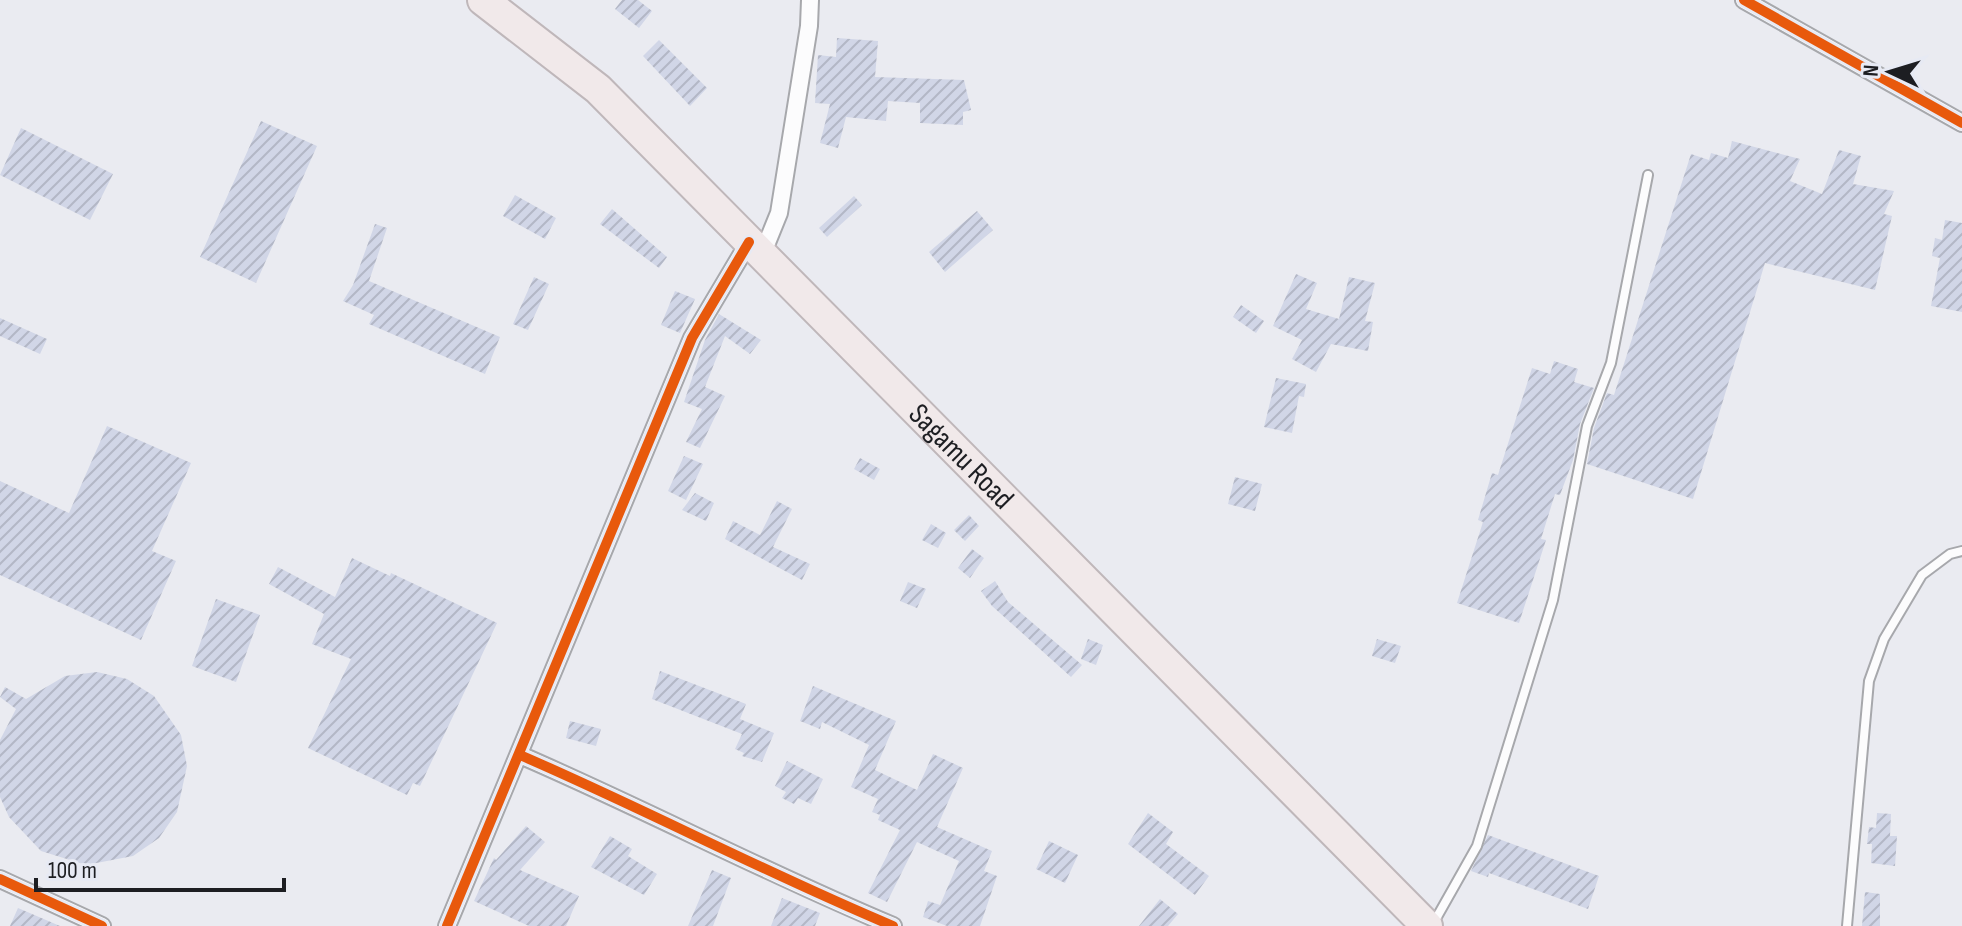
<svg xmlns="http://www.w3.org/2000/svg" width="1962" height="926" font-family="'Sofia Sans Condensed',sans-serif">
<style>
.building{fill:url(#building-hatch)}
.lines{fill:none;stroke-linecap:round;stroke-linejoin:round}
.lane-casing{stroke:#a7a8ac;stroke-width:12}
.street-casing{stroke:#a7a8ac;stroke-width:20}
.highway-casing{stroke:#bfb7ba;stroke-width:34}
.lane{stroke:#fcfcfd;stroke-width:8}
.street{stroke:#fcfcfd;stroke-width:16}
.highway{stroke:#f1e9ea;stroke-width:30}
.cycleway-casing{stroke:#e7eaf4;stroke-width:15}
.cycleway{stroke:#e8590c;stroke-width:10}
.labels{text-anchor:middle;stroke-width:7;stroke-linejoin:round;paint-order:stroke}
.street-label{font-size:30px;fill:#1d1e22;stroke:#e7eaf4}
</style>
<defs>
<pattern id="building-hatch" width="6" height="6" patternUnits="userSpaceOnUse" patternTransform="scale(2)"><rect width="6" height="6" fill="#d1d6e7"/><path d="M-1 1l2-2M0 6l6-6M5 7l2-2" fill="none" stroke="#b3b7c6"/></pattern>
</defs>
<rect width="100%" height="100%" fill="#eaebf1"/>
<path class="building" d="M622,0H638L652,11L639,28L615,9Z
M837,38L878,41L875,77L964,80L971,110L963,112V125L920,123V103L888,101L886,121L846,117L838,148L820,143L830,104L815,103L818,55L836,57Z
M659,40L707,88L690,106L643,56Z
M261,121L317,146L256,283L200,257Z
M21,128L113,174L90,220L0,175Z
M1732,141L1800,159L1790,181L1822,194L1839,150L1861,156L1853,184L1894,191L1884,214L1892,216L1875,290L1765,263L1693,499L1587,464L1594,428L1607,393L1614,395L1691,154L1709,160L1711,153L1728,158Z
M515,195L556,218L545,239L503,216Z
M854,196L862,205L827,237L819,228Z
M612,209L667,257L659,268L600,224Z
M977,211L993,230L945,272L929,252Z
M1945,220L1962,223V312L1931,306L1940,258L1932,256L1935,238L1942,240Z
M375,224L387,228L369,281L500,337L485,374L369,324L374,315L343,301L353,285Z
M1296,274L1317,283L1306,309L1339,319L1349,277L1375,283L1365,321L1373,322L1368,351L1331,344L1316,372L1292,359L1302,340L1273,326Z
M534,277L549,284L528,330L513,324Z
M675,291L695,299L680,333L661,325Z
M1241,305L1264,321L1256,333L1233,317Z
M719,314L761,340L750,354L725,336L705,387L725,396L700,448L686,442L702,409L684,402L705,340Z
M0,318L47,339L40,354L0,336Z
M1554,361L1578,369L1574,382L1594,388L1580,424L1573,460L1560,495L1555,494L1541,539L1546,540L1519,623L1457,603L1483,522L1478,520L1492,473L1498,475L1532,368L1550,374Z
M1276,378L1306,384L1304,397L1299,396L1292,433L1264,427Z
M107,426L191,463L152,551L176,561L141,640L0,575V481L69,513Z
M684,456L703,464L686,500L668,491Z
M860,458L880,469L874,480L854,469Z
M1235,477L1262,484L1255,511L1228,504Z
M695,493L714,503L706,521L682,510Z
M777,501L792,509L773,547L810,564L802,580L725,539L733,521L760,535Z
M969,515L979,526L965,541L954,530Z
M931,524L946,533L938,548L922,540Z
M972,549L984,558L970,578L958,568Z
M352,558L390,576L391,573L497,623L420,786L413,783L407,795L308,748L351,659L312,644L324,614L269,584L278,567L335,597Z
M995,581L1008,602L1082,665L1071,677L992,606L981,591Z
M908,582L926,589L917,608L900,601Z
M216,599L260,615L236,682L192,666Z
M1088,639L1103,645L1096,665L1081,659Z
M1377,639L1401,646L1395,663L1372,656Z
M660,671L746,704L740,719L774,733L762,762L742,756L744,753L735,749L742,734L652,699Z
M97,672L127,679L154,696L181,735L187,766L177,812L159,838L133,856L86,865L41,851L9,817L0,797V740L16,709L0,697L5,687L26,699L65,676Z
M813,686L896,721L875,770L917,790L933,754L963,768L937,827L992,851L984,871L997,876L980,926H947L923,917L928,901L940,905L959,861L917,842L887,902L868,893L900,830L878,820L880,815L872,812L878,799L851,787L869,745L822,722L820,729L800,721Z
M570,721L601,729L596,746L566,738Z
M787,761L823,779L811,804L798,798L794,804L782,798L786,792L775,786Z
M1148,813L1173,832L1166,844L1209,876L1195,895L1128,844Z
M1877,813L1891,814L1890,836H1897L1895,866L1871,863L1872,844H1867L1869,827L1876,828Z
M526,826L545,842L520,870L579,896L566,926H529L474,901L494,858L496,860Z
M1488,835L1599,876L1588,909L1489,873L1488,877L1471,871Z
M610,836L632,849L628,856L657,874L644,895L591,867Z
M1049,841L1078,855L1065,883L1036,869Z
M712,870L731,878L713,926H688Z
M1865,892L1880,894V926H1862Z
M782,898L820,913L815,926H771Z
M1160,899L1178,914L1168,926H1139Z
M18,908L60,926H10Z"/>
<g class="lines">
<defs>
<path id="lane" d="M1433,924L1477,846L1553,600L1587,426L1611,363L1648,175
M1847,926L1869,681L1884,639L1922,575L1950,554L1962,551"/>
<path id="street" d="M1744,0L1962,123
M762,255L779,213L809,26L810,0
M520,755C645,809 766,873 893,926
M0,879L102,926
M447,926L692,338L749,242"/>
<g id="highway">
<path id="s1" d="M483,0L598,89L1427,926"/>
</g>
</defs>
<use href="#lane" class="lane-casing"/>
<use href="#street" class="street-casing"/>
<use href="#highway" class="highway-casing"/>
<use href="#lane" class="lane"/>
<use href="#street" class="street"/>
<use href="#highway" class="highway"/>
<defs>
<path id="cycleway" d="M1744,0L1962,123
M520,755C645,809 766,873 893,926
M0,879L102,926
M447,926L692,338L749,242"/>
</defs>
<use href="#cycleway" class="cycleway-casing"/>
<use href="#cycleway" class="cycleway"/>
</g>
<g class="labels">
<g class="street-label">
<text dy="10" stroke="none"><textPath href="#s1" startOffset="662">Sagamu Road</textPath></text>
</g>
</g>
<g transform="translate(1890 72) rotate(274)" stroke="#e7eaf4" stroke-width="6" paint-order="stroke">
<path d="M0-6L14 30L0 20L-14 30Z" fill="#1d1e22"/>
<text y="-12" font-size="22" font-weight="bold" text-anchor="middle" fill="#1d1e22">N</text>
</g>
<path d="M36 878v12h248v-12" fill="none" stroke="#1d1e22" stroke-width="4"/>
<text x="48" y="878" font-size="24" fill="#1d1e22" stroke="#e7eaf4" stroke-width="6" paint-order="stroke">100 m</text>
</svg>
